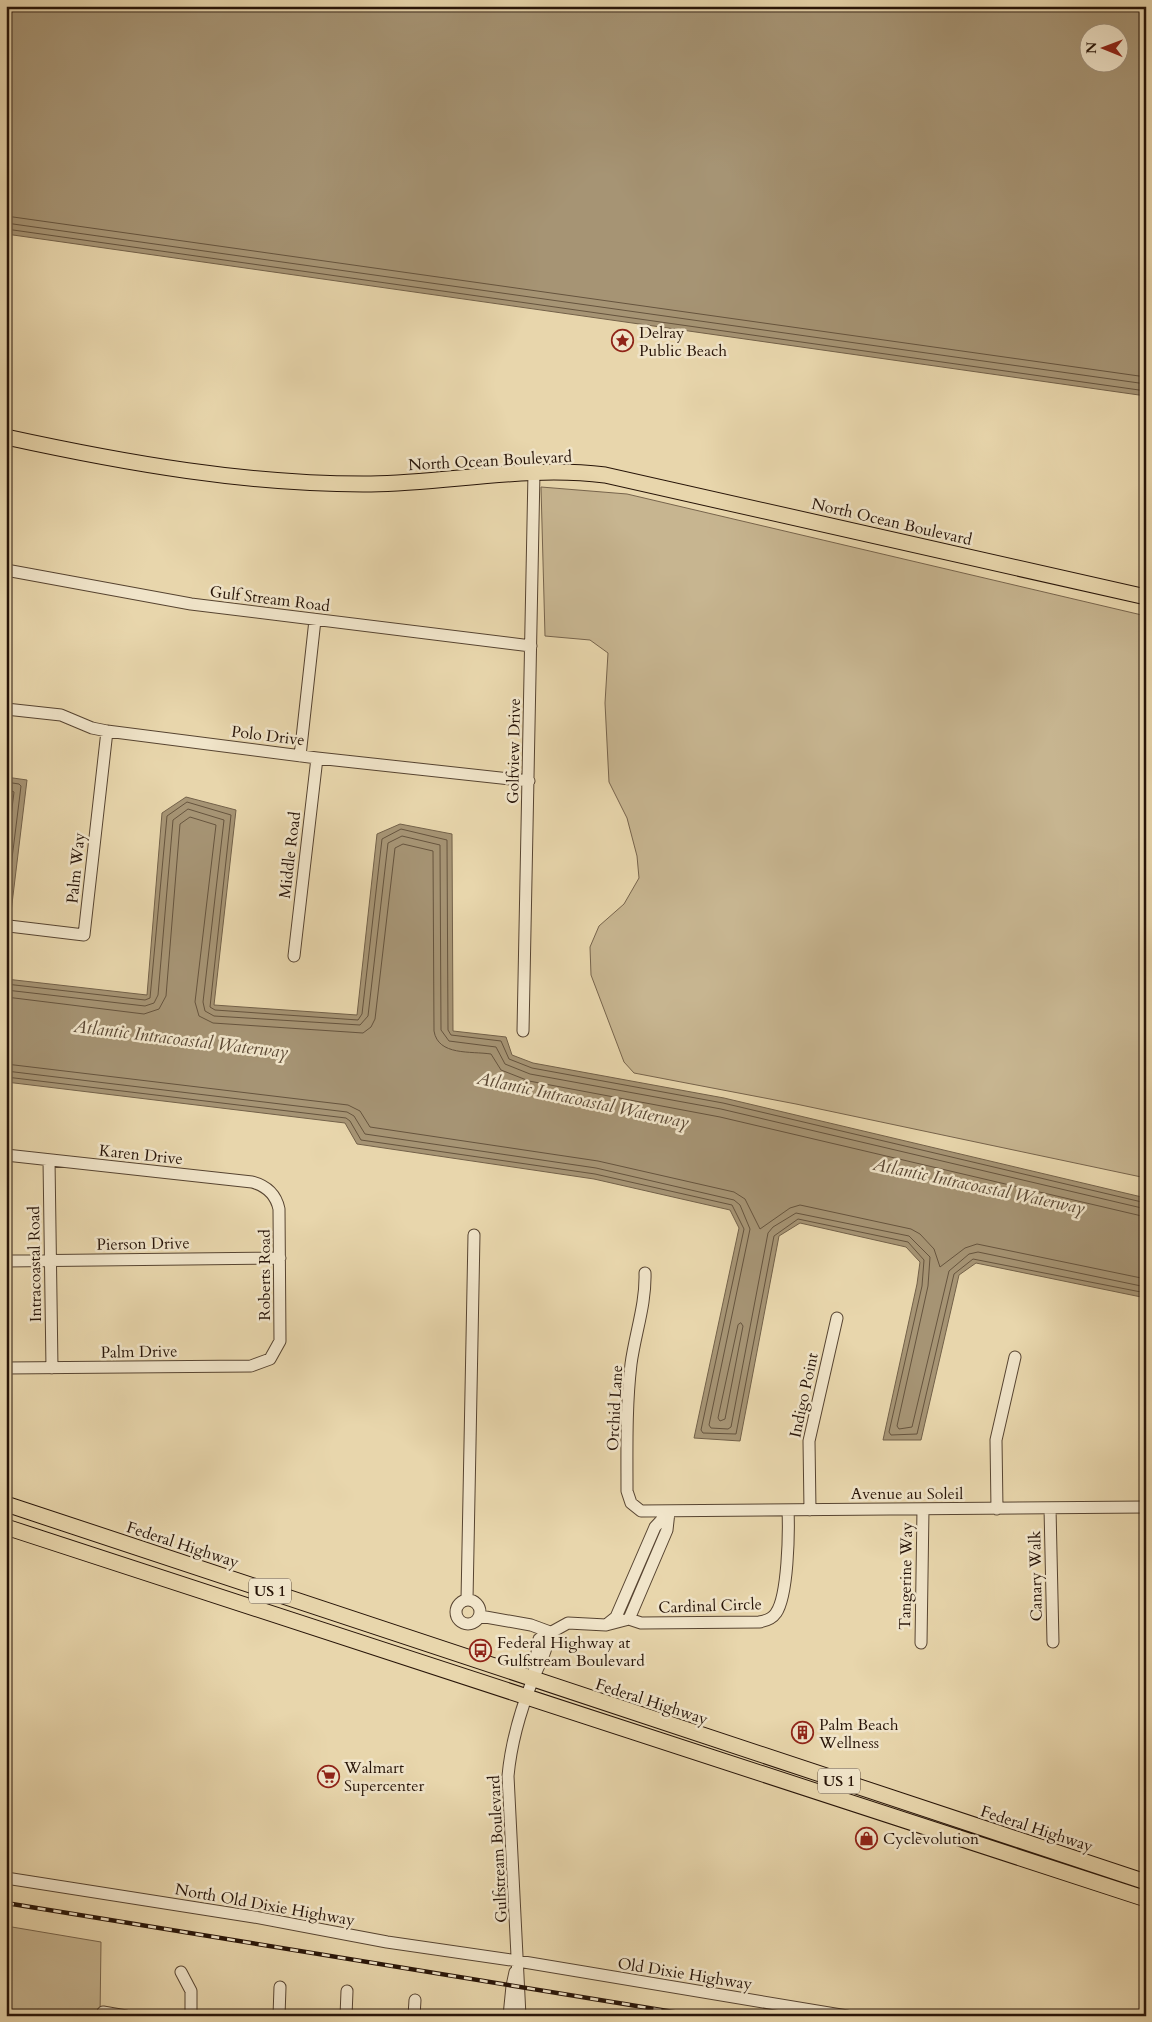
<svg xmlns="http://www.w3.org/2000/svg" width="1152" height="2022" font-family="Cardo,serif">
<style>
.green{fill:#c7b590;stroke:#77644c}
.water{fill:#a69474;stroke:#736149;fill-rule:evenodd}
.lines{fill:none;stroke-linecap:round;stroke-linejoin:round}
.shore{stroke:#66543e;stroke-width:1}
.minor-casing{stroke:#574431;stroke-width:13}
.major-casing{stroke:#271408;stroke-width:17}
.minor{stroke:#f0e4c9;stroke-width:11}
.major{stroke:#e8d6ac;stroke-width:15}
.rail-casing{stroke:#271408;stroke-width:4.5}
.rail{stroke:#f0e4c9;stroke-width:2.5;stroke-dasharray:8;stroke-linecap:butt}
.labels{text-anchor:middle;stroke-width:5;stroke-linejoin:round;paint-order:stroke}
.shield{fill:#f0e4c9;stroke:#635242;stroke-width:1}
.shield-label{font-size:15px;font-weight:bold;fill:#271408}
.poi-label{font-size:16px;fill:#271408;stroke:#f0e4c9;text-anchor:start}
.street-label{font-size:16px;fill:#271408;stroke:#f0e4c9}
.water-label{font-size:18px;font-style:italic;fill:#5a4733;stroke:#f0e4c9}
</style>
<rect width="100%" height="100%" fill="#e8d6ac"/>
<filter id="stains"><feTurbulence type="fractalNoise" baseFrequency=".004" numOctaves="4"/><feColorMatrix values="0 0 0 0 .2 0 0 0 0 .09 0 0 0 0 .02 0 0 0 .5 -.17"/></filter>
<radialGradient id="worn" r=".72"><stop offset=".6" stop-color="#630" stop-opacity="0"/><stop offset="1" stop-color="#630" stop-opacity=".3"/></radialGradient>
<path class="green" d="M541,487L627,494L1146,616V1178L796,1104L634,1073L624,1062L591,975L590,947L599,926L624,904L639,878L637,856L627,818L609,782L605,703L608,653L590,640L545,636Z
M6,1926L101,1942L100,2016H6Z"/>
<path class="water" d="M6,6H1146V396L6,234ZM1090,32H1120V62H1090Z
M6,777L27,780L11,912H6Z
M186,797L236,810L214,1005L357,1015L377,834L400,824L452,834L453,1031L506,1037L512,1055L533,1063L724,1098L1146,1198V1298L976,1263L959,1275L921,1440H883L917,1284L920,1262L906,1247L800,1223L779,1236L740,1441L694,1438L739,1228L730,1210L594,1179L357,1144L345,1123L6,1082V979L147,995L162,813Z"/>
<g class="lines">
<path class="shore" d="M6,216L1146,377
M6,223L1146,384
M6,229L1146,391
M6,782L19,784L21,786L6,907
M6,788L14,792L6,858
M6,984L145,1000L150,998L167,816L187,802L231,815L210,1007L215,1010L358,1020L362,1014L382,839L401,829L447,840L448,1030L451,1035L501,1041L509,1059L532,1068L723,1103L1146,1203
M6,990L145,1006L154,1003L158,995L173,820L188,809L224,820L203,1002L205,1011L214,1016L360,1025L368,1016L388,843L402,836L440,845L441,1030L449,1041L496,1047L505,1064L530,1074L721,1109L1146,1209
M6,997L144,1014L159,1009L166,996L180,824L190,817L216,825L195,1002L199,1016L213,1023L363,1033L371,1027L375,1019L395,848L403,844L433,851L434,1031C438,1056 471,1051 491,1054L501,1070L529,1081L720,1117L1146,1217
M6,1064L348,1105L360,1111L370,1127L598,1161L734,1192L745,1199L760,1229L790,1208L800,1205L911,1229L920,1234L934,1249L940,1267L965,1248L977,1244L1146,1279
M6,1071L347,1112L354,1116L365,1134L596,1168L734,1200L740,1205L750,1229L709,1425L711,1428L728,1429L731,1427L768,1233L773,1227L796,1213L909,1236L930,1257L928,1286L897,1426L899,1429L912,1427L949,1271L969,1254L978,1252L1146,1287
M6,1077L346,1118L350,1121L361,1140L595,1174L732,1205L744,1229L701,1430L703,1433L736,1434L774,1236L798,1219L908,1242L924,1260L922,1286L889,1432L891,1435L917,1434L954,1274L973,1259L1146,1293
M741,1323L743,1326L725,1419L720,1421L718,1418L738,1325Z"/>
<defs>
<path id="minor" d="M6,570L191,604L531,646
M6,709L61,715L92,728L107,731L317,758L529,781
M300,756L315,620
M9,926L84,935L107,731
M294,956L317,758
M523,1031L534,472
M6,1155L252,1182C267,1186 276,1195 279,1209L280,1341L270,1359L251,1366L6,1368
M49,1160L52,1368
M6,1261L280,1258
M645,1273C646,1304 635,1334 631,1364C626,1406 627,1449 627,1491L631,1503L641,1511L1146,1507
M1050,1508L1053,1642
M997,1509L996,1440L1015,1357
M810,1510L809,1441L837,1318
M467,1600L474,1235
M456 1612a12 12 0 1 1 24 0a12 12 0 1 1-24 0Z
M480,1616L531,1625L550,1632
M629,1619L641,1623L759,1622C766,1621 772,1619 776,1613C788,1596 789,1533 788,1510
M606,1625L616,1617L655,1527L669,1512
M921,1643L923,1509
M534,1673L539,1639L568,1623L606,1625L629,1619L667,1530L669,1512
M6,1878L254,1917L387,1942L518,1961L847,2016
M181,1972L191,1991V2016
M103,2012L126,2016
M279,2016L280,1987
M346,2016L347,1991
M414,2016L415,2000
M509,2016L512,1986L515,1972
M520,2016L508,1776C511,1743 521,1709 533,1679C541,1660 546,1653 550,1632"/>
<path id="major" d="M6,437C125,463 249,485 371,484C449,483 527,465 605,475L1146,597
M6,1504L1146,1882
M6,1527L1146,1899"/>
</defs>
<use href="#minor" class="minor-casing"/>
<use href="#major" class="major-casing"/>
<use href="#minor" class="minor"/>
<use href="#major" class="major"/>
<defs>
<path id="rail" d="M6,1903L698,2016"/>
</defs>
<use href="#rail" class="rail-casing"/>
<use href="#rail" class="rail"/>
</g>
<defs>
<symbol id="sight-ring" viewBox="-11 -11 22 22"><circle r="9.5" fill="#f0e4c9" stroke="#8f2418" stroke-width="1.5"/><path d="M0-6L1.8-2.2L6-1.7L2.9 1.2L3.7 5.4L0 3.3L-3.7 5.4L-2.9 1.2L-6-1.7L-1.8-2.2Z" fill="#8f2418"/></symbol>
<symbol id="bus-ring" viewBox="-11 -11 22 22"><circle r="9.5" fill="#f0e4c9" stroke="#8f2418" stroke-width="1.5"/><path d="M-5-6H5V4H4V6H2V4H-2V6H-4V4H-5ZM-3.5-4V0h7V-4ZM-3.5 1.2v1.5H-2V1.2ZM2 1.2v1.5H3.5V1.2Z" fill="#8f2418"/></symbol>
<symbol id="building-ring" viewBox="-11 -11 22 22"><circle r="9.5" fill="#f0e4c9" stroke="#8f2418" stroke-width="1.5"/><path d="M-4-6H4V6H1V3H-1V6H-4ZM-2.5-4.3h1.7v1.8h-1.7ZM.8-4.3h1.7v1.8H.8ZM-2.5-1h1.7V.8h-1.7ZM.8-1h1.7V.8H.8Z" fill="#8f2418"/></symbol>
<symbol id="supermarket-ring" viewBox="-11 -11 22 22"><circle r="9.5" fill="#f0e4c9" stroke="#8f2418" stroke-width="1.5"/><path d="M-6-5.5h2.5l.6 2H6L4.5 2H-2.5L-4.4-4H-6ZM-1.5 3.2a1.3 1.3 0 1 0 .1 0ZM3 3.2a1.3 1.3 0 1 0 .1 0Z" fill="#8f2418"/></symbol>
<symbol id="shop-ring" viewBox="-11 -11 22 22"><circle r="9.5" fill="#f0e4c9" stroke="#8f2418" stroke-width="1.5"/><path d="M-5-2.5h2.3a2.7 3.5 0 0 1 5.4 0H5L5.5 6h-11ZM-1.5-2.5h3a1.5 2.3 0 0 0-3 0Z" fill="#8f2418"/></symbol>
</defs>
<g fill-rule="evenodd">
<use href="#sight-ring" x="610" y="328" width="25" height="25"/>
<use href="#bus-ring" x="468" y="1638" width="25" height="25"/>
<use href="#building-ring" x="790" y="1720" width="25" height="25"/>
<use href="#supermarket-ring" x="316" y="1764" width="25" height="25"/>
<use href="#shop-ring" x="854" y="1826" width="25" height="25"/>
</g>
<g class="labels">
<g class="shield">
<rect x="249" y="1578.5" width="42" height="25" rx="4"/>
<rect x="818" y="1768.5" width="42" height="25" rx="4"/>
</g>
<g class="shield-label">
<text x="270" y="1596">US 1</text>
<text x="839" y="1786">US 1</text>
</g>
<g class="poi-label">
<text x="639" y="338">Delray<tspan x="639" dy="18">Public Beach</tspan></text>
<text x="497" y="1648">Federal Highway at<tspan x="497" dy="18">Gulfstream Boulevard</tspan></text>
<text x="819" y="1730">Palm Beach<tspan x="819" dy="18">Wellness</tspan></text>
<text x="344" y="1773">Walmart<tspan x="344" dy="18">Supercenter</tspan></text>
<text x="883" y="1844">Cyclevolution</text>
</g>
<g class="street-label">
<text transform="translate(490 460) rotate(-3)" y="6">North Ocean Boulevard</text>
<text transform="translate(892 521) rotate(13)" y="6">North Ocean Boulevard</text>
<text transform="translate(270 598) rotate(7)" y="6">Gulf Stream Road</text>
<text transform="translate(268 735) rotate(7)" y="6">Polo Drive</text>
<text transform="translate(513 751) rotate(-89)" y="6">Golfview Drive</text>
<text transform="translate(289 855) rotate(-83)" y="6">Middle Road</text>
<text transform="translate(75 868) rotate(-84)" y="6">Palm Way</text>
<text transform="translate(141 1154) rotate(6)" y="6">Karen Drive</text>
<text transform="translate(143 1243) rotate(-1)" y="6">Pierson Drive</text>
<text transform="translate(34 1264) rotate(-91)" y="6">Intracoastal Road</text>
<text transform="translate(264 1275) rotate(-90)" y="6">Roberts Road</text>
<text transform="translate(139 1351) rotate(-1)" y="6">Palm Drive</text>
<text transform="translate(803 1395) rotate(-78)" y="6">Indigo Point</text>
<text transform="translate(614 1408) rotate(-87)" y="6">Orchid Lane</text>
<text x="907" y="1499">Avenue au Soleil</text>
<text transform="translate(183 1544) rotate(18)" y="6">Federal Highway</text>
<text transform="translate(905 1576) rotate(-89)" y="6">Tangerine Way</text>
<text transform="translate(1035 1576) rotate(-91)" y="6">Canary Walk</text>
<text transform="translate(710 1605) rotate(-2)" y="6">Cardinal Circle</text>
<text transform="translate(652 1701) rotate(18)" y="6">Federal Highway</text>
<text transform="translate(1037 1828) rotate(18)" y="6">Federal Highway</text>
<text transform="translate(497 1849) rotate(-93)" y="6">Gulfstream Boulevard</text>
<text transform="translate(265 1904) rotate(10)" y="6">North Old Dixie Highway</text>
<text transform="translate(685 1973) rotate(9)" y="6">Old Dixie Highway</text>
</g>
<g class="water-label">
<text transform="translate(181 1039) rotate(7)" y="6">Atlantic Intracoastal Waterway</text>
<text transform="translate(583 1100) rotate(12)" y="6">Atlantic Intracoastal Waterway</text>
<text transform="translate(979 1186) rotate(12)" y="6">Atlantic Intracoastal Waterway</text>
</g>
</g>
<rect width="1152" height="2022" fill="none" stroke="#e8d6ac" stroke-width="25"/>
<rect x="8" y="8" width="1137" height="2007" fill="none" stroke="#271408" stroke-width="2.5"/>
<rect x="12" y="12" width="1127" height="1997" fill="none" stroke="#271408"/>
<g transform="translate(1104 48) rotate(271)"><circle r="24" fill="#f0e4c9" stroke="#a0917c"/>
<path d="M0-4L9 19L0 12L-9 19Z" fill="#8f2418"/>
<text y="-8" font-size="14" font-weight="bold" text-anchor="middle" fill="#271408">N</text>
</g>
<rect width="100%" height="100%" filter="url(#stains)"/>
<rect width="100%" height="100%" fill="url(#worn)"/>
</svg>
